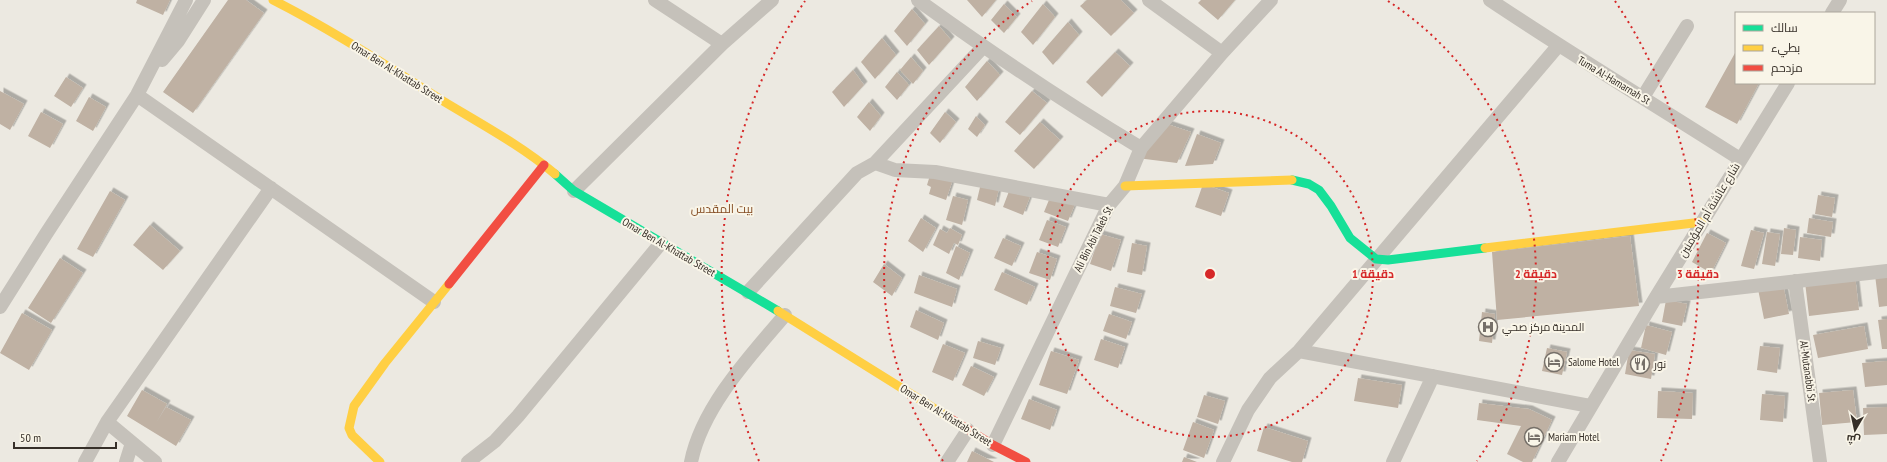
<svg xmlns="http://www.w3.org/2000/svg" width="1887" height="462" font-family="'PT Sans Narrow',Cairo,sans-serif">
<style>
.building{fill:#bfb1a3;filter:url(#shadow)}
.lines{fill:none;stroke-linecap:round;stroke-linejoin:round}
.street{stroke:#c5c1ba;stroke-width:14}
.fast{stroke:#16e098;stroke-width:9}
.slow{stroke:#ffcf43;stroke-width:9}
.jam{stroke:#f24e42;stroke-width:9}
.ring{fill:none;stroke:#d62828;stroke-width:2;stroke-dasharray:2 4}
.labels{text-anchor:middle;stroke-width:4;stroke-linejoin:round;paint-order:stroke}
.street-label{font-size:11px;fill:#362f28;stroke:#f9f5e8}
.poi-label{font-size:11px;fill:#362f28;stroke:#f9f5e8;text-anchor:start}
.neighbourhood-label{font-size:12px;fill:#844c23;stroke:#f9f5e8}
.centre{fill:#d62828;stroke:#f9f5e8;stroke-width:2}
.ring-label{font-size:12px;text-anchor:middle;font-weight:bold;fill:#d62828;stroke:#f9f5e8;stroke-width:4;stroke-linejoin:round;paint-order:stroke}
</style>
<defs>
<filter id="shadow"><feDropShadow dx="3.5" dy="-3.5" stdDeviation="0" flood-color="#0004"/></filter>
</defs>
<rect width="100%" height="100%" fill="#ece9e1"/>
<path class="building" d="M137,0H170L163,15L136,3Z
M228,0H246L264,13L193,113L163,92Z
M967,0H996L982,17Z
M1087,0H1121L1134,13L1111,36L1080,6Z
M1201,0H1235L1218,20L1198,3Z
M1004,4L1017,17L1004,33L991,20Z
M1043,4L1055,17L1033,45L1021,32Z
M912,9L925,24L907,46L894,31Z
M1068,22L1079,35L1053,65L1042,52Z
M939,26L951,40L929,65L917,50Z
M882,38L896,55L875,79L861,62Z
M1115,52L1130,66L1102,97L1086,82Z
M1735,53L1736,54V83H1759L1737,124L1705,107Z
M911,57L923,71L913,84L900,70Z
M987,61L1000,75L977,101L965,87Z
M853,70L864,85L844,107L832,92Z
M897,72L909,85L897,100L885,87Z
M66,77L83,88L71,107L54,96Z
M0,91L24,104L10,130L0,124Z
M1032,91L1047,103L1020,135L1005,122Z
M89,97L106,107L93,131L76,121Z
M869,102L881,116L870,131L857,117Z
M41,112L63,124L50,148L28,136Z
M945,112L956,122L940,143L930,133Z
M976,116L985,125L977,137L968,129Z
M1040,122L1060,140L1034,169L1014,151Z
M1164,123L1191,132L1177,163L1137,158Z
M1197,134L1221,143L1213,164L1185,166Z
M931,172L953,179L946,200L929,194L931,187L927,185Z
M981,183L999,188L995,206L977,200Z
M1203,184L1229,193L1221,216L1195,207Z
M1011,186L1031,194L1023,215L1003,207Z
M110,191L125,200L93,257L77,249Z
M1051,195L1075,204L1068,221L1044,212Z
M1818,195L1835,198L1832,217L1815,214Z
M953,196L968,200L962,225L946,220Z
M921,218L936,228L923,252L908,241Z
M1809,218L1833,222L1831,237L1807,233Z
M1047,220L1066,227L1058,247L1039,240Z
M150,225L180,251L163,270L133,245Z
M950,228L962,235L958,245L954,243L949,254L933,245L940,229L947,233Z
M1784,228L1796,230L1793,255L1781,254Z
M1751,230L1764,233L1754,269L1741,266Z
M1767,232L1780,234L1775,266L1762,264Z
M1707,233L1726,243L1711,273L1692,262Z
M1100,234L1121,240L1111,271L1090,264Z
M1630,236L1639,306L1497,320L1492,252Z
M1800,237L1822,240L1820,261L1798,258Z
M1003,238L1021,246L1012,266L994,258Z
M1132,243L1147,246L1142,275L1127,272Z
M956,246L970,253L959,280L946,273Z
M1037,252L1057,259L1050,280L1029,273Z
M60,258L83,273L51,323L28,308Z
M884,264L902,278L892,296L873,282Z
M1002,272L1035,287L1027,305L994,290Z
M1887,274V306L1879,307L1875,275Z
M919,275L957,289L952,307L914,293Z
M1855,276L1859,310L1809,316L1805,282Z
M1783,284L1789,314L1764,319L1758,289Z
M1115,287L1142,294L1136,313L1110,306Z
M1666,300L1687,304L1682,326L1662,322Z
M916,310L944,323L938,340L910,327Z
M1482,312L1495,314L1492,343L1479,341Z
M22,313L52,330L29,370L0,353Z
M1109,314L1132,322L1126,339L1103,331Z
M1887,319V349H1882L1878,320Z
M1646,325L1672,332L1666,355L1641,348Z
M1864,326L1868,349L1818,358L1813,335Z
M1101,339L1125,347L1118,368L1094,360Z
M978,341L1001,348L995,365L973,358Z
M943,344L965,353L953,381L932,372Z
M1760,346L1780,348L1777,373L1757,370Z
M1547,348L1567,352L1562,375L1542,371Z
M1629,350L1655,354L1651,379L1625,374Z
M1051,351L1079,360L1067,394L1039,385Z
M1887,361V385L1865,387L1862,363Z
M971,366L994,377L984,396L962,385Z
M1358,378L1402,385L1398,408L1354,401Z
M142,390L167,404L156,423L166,407L191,420L176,446L127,416Z
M1853,390L1857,422L1822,425L1819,393Z
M1658,391L1693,393L1692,419L1657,418Z
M1762,394L1785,396L1783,422L1760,420Z
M1204,395L1225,401L1218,424L1197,417Z
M1029,399L1057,410L1050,430L1021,419Z
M1479,403L1529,409L1552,420L1532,462H1523L1507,454L1521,426L1477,420Z
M1887,407V434L1864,435L1863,408Z
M1193,422L1214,430L1204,458L1183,450Z
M1264,427L1308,441L1302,462H1292L1257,451Z
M972,451L994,462H967Z
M1184,457L1197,462H1182Z"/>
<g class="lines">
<path class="street" d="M655,0L722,44
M918,0C990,52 1064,102 1141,148
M1149,0L1222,53
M1490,0C1572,55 1657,106 1740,159
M1832,13L1840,0
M162,60L178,41L204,0
M137,95L434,302
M1643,97L1687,26
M875,163L983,47
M574,191L722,44L772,0
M1795,281L1820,462
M748,292L857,173L875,163L895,170L935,172L1109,205
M1656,297L1887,271
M0,307L46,234L137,95L186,0
M1299,351L1590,406
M107,422L155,462
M993,445L1109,205L1125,186L1141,148L1222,53L1271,0
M85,462L107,422L271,188
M126,462L132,443
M468,462L495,441L518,416L661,243
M691,462C702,407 750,356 785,315
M947,462L968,430
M1223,462L1248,410L1270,378L1299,351L1558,46
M1393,462L1433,376
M1558,462L1656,297L1788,83"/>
<path class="fast" d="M555,174L574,191L778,311
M1292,180L1309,184L1319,190L1331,206L1350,238L1376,259L1388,260L1485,248"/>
<path class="slow" d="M273,0C332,30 387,66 443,101C481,124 522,146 555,174
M1125,186L1292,180
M1485,248L1702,222
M778,311L948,417
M380,462L352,435L349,428L354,406L385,363L449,284"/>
<path class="jam" d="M449,284L544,165
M948,417L993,445L1026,462"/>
</g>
<g class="ring">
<circle cx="1210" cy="274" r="163"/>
<path d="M943 461A326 326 0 0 1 1032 1M1388 1A326 326 0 0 1 1477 461"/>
<path d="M759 461A488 488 0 0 1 805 1M1615 1A488 488 0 0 1 1661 461"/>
</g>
<defs>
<symbol id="hospital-ring" viewBox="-11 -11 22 22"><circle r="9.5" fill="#f9f5e8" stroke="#767069" stroke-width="1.5"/><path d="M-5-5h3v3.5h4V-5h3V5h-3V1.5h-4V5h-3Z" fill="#767069"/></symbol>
<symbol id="hotel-ring" viewBox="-11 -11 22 22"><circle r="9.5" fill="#f9f5e8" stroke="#767069" stroke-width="1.5"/><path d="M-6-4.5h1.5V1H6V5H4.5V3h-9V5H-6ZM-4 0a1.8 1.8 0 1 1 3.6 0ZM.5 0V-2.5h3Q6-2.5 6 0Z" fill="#767069"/></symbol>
<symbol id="restaurant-ring" viewBox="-11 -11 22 22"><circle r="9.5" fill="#f9f5e8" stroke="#767069" stroke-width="1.5"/><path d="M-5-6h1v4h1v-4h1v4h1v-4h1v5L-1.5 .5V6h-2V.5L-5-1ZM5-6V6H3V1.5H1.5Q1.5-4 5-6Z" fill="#767069"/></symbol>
</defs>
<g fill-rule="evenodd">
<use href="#hospital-ring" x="1477" y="316" width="22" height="22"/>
<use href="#hotel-ring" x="1543" y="351" width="22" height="22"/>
<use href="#restaurant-ring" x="1629" y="353" width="22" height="22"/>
<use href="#hotel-ring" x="1523" y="426" width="22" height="22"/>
</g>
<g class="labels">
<g class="street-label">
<text transform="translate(397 72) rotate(32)" y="4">Omar Ben Al-Khattab Street</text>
<text transform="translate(1614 80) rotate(31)" y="4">Tuma Al-Hamarnah St</text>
<text transform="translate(1709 210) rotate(-59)" y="4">شارع عائشة أم المؤمنين</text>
<text transform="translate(1093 239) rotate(-63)" y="4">Ali Bin Abi Taleb St</text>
<text transform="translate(669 247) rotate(30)" y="4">Omar Ben Al-Khattab Street</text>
<text transform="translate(1808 371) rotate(82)" y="4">Al-Mutanabbi St</text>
<text transform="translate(946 415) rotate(32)" y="4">Omar Ben Al-Khattab Street</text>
</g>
<g class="poi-label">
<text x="1502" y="331">المدينة مركز صحي</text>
<text x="1568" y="366">Salome Hotel</text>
<text x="1654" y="368">نور</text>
<text x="1548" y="441">Mariam Hotel</text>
</g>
<g class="neighbourhood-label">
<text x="722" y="213">بيت المقدس</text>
</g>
</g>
<circle cx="1210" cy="274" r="6" class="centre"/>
<g class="ring-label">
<text x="1373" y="278">1 دقيقة</text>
<text x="1536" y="278">2 دقيقة</text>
<text x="1698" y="278">3 دقيقة</text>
</g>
<rect x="1735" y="12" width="140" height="72" fill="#f9f5e8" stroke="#aba69b"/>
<rect x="1743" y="25" width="20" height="6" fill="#16e098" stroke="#aba69b"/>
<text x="1771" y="32" font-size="12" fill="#362f28">سالك</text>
<rect x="1743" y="45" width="20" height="6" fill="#ffcf43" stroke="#aba69b"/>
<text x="1771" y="52" font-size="12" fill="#362f28">بطيء</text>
<rect x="1743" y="65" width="20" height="6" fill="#f24e42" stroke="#aba69b"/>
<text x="1771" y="72" font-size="12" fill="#362f28">مزدحم</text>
<g transform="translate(1855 430) rotate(189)" stroke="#f9f5e8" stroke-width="3" paint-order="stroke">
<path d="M0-3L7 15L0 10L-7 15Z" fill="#362f28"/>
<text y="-6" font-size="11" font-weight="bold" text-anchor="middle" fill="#362f28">ش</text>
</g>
<path d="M14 442v6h102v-6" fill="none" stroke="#362f28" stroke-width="2"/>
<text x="20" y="442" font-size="12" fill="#362f28" stroke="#f9f5e8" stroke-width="3" paint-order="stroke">50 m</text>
</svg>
